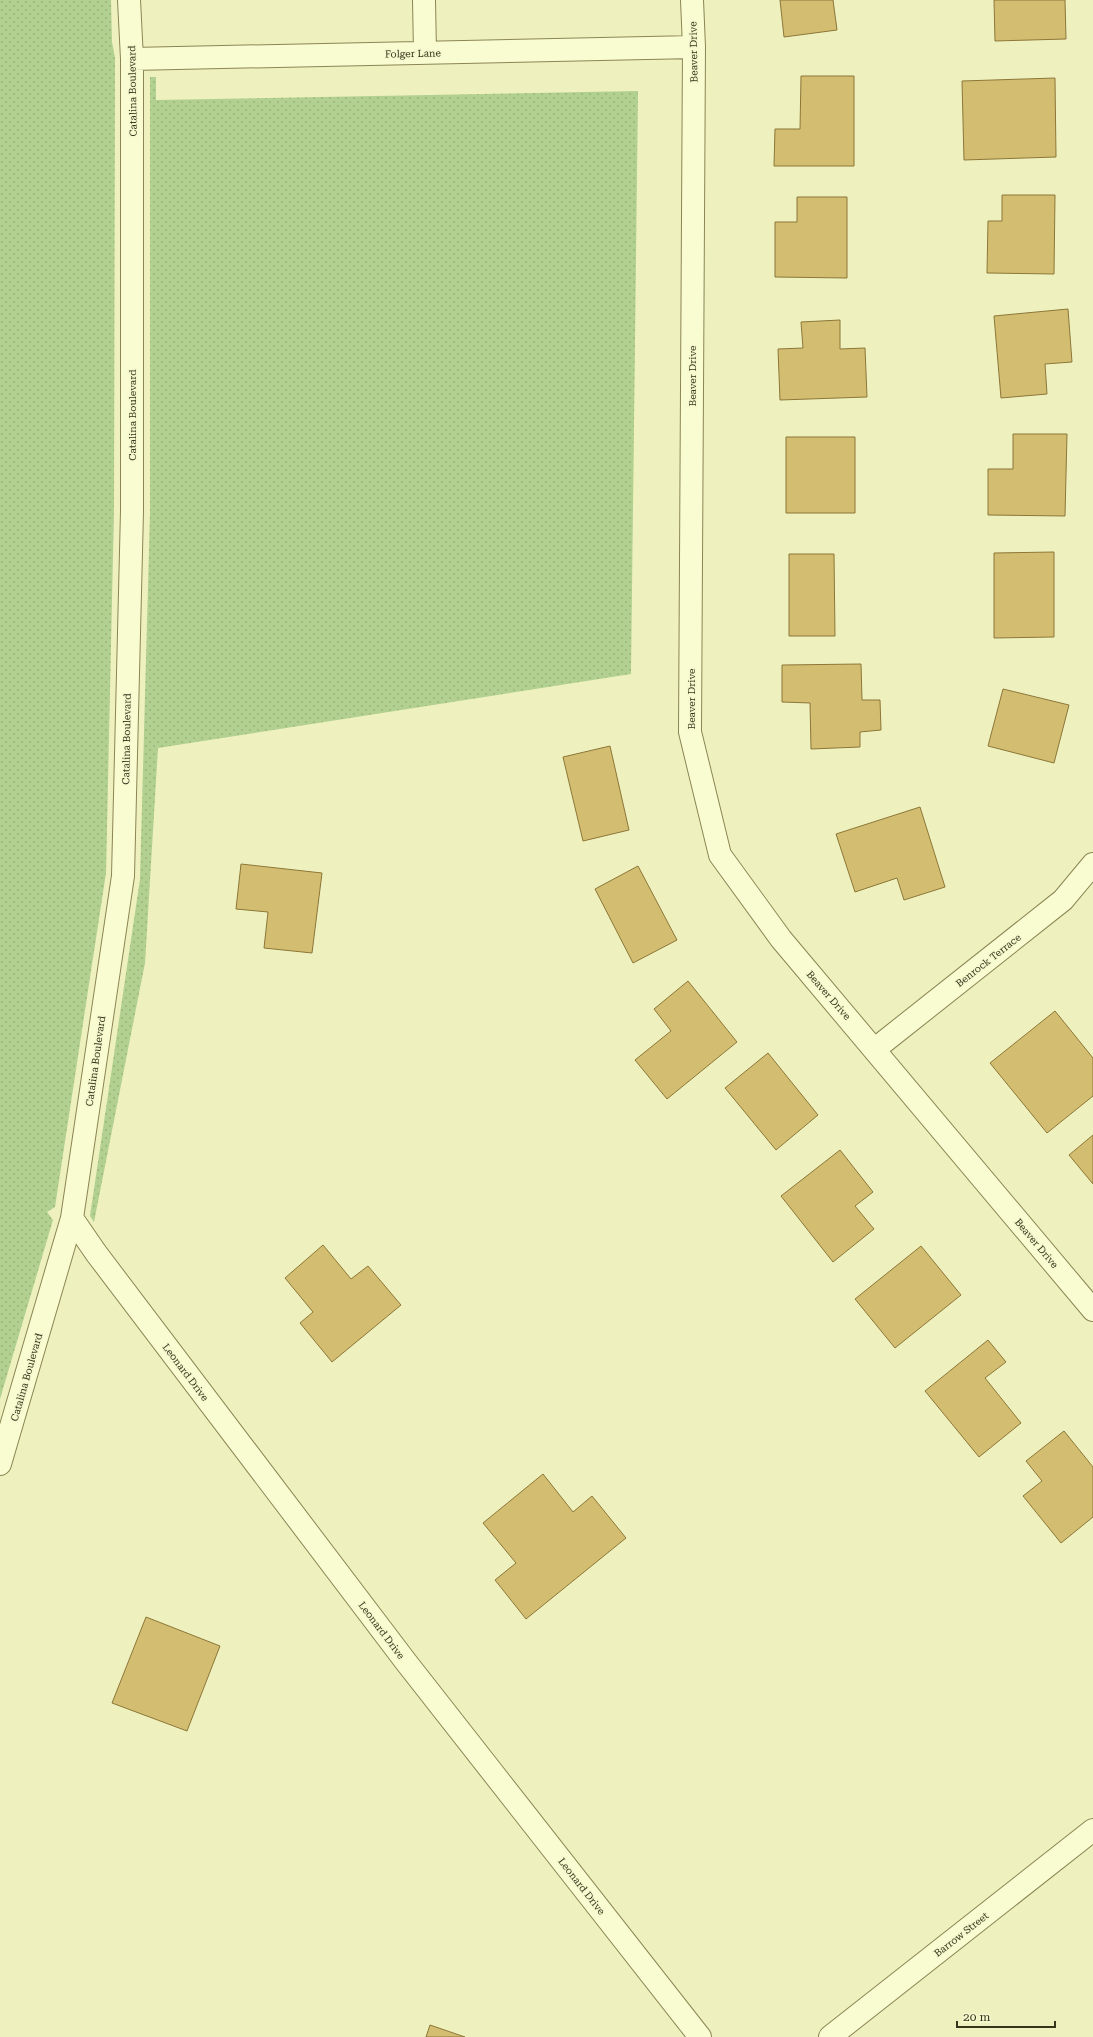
<svg xmlns="http://www.w3.org/2000/svg" width="1093" height="2037" font-family="'Roboto Serif',serif">
<style>
.grass{fill:url(#grass-dots)}
.building{fill:#d3bd70;stroke:#8c7739}
.lines{fill:none;stroke-linecap:round;stroke-linejoin:round}
.minor-casing{stroke:#8b8555;stroke-width:24}
.minor{stroke:#f9fcd1;stroke-width:22}
.labels{text-anchor:middle;stroke-width:3;stroke-linejoin:round;paint-order:stroke}
.street-label{font-size:10px;fill:#38341b;stroke:#f5f8cd}
</style>
<defs>
<pattern id="grass-dots" width="8" height="8" patternUnits="userSpaceOnUse"><rect width="8" height="8" fill="#b2d090"/><path d="M2 2h.1M6 6h.1" fill="none" stroke="#9ab37c" stroke-width="1.8" stroke-linecap="round"/></pattern>
</defs>
<rect width="100%" height="100%" fill="#eef1bd"/>
<path class="grass" d="M0,0H111L112,42L115,58L114,509L106,873L55,1207L47,1212L53,1220L0,1399Z
M150,77H156V100L638,91L631,674L158,748L145,963L94,1222L90,1216L140,879L150,513Z"/>
<path class="building" d="M780,0H833L837,30L784,37Z
M994,0H1065L1066,39L995,41Z
M801,76H854V166H774L775,129H800Z
M1055,78L1056,157L964,160L962,81Z
M1002,195H1055L1054,274L987,273L988,221H1002Z
M797,197H847V278L775,277V222H797Z
M1068,309L1072,362L1045,364L1047,394L1001,398L994,316Z
M840,320V349L865,348L867,397L780,400L778,349L803,348L801,322Z
M1013,434H1067L1065,516L988,515V469H1013Z
M786,437H855V513H786Z
M1054,552V637L994,638V553Z
M789,554H834L835,636H789Z
M861,664L862,700H880L881,730L860,732V747L811,749L810,703L782,702V665Z
M1003,689L1069,705L1054,763L988,746Z
M610,746L629,830L583,841L563,757Z
M920,807L945,887L904,900L897,878L855,892L836,834Z
M241,864L322,873L312,953L264,948L268,912L236,909Z
M638,866L677,940L633,963L595,889Z
M688,981L737,1042L667,1099L635,1060L671,1031L654,1009Z
M1055,1011L1093,1058V1096L1047,1133L990,1063Z
M768,1053L818,1115L776,1150L725,1088Z
M1093,1135V1184L1069,1155Z
M840,1150L873,1192L855,1206L874,1229L833,1262L781,1196Z
M323,1245L351,1279L368,1266L401,1305L332,1362L300,1323L313,1312L285,1278Z
M921,1246L961,1295L895,1348L855,1299Z
M988,1340L1006,1362L985,1378L1021,1423L979,1457L925,1391Z
M1064,1431L1093,1467V1517L1061,1543L1023,1496L1042,1481L1026,1461Z
M543,1474L573,1512L592,1496L626,1538L526,1619L495,1580L516,1563L483,1523Z
M146,1617L220,1646L187,1731L112,1703Z
M430,2025L465,2037H426Z"/>
<g class="lines">
<defs>
<path id="minor" d="M424,0L425,52
M692,0L694,47L690,732L720,855L781,939L1093,1310
M132,59L694,47
M875,1049L1063,900L1093,864
M72,1218L96,1253L406,1662L700,2037
M0,1464L72,1218L123,876L132,511V59L129,0
M830,2037L1093,1830"/>
</defs>
<use href="#minor" class="minor-casing"/>
<use href="#minor" class="minor"/>
</g>
<g class="labels">
<g class="street-label">
<text transform="translate(693 52) rotate(-91)" y="4">Beaver Drive</text>
<text transform="translate(413 53) rotate(-1)" y="4">Folger Lane</text>
<text transform="translate(132 91) rotate(-91)" y="4">Catalina Boulevard</text>
<text transform="translate(692 376) rotate(-90)" y="4">Beaver Drive</text>
<text transform="translate(132 415) rotate(-90)" y="4">Catalina Boulevard</text>
<text transform="translate(691 699) rotate(-90)" y="4">Beaver Drive</text>
<text transform="translate(126 739) rotate(-89)" y="4">Catalina Boulevard</text>
<text transform="translate(988 960) rotate(-38)" y="4">Benrock Terrace</text>
<text transform="translate(829 995) rotate(49)" y="4">Beaver Drive</text>
<text transform="translate(95 1061) rotate(-82)" y="4">Catalina Boulevard</text>
<text transform="translate(1037 1243) rotate(50)" y="4">Beaver Drive</text>
<text transform="translate(186 1372) rotate(53)" y="4">Leonard Drive</text>
<text transform="translate(26 1377) rotate(-74)" y="4">Catalina Boulevard</text>
<text transform="translate(382 1630) rotate(53)" y="4">Leonard Drive</text>
<text transform="translate(582 1886) rotate(52)" y="4">Leonard Drive</text>
<text transform="translate(961 1934) rotate(-38)" y="4">Barrow Street</text>
</g>
</g>
<path d="M957 2021v6h98v-6" fill="none" stroke="#38341b" stroke-width="2"/>
<text x="963" y="2021" font-size="12" fill="#38341b" stroke="#f5f8cd" stroke-width="3" paint-order="stroke">20 m</text>
</svg>
